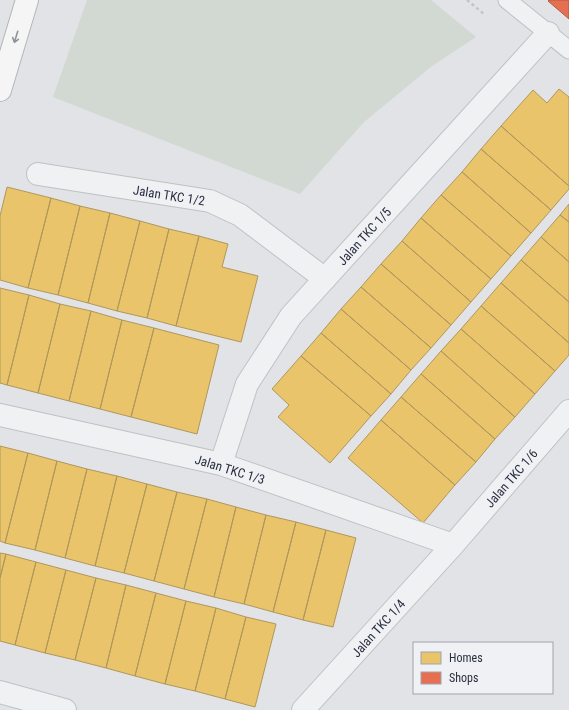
<svg xmlns="http://www.w3.org/2000/svg" width="569" height="710" font-family="'Roboto Condensed',sans-serif">
<style>
.green{fill:#d1d9d2}
.homes{fill:#e9c46a;stroke:#af975d}
.shops{fill:#e76f51;stroke:#ae5c4b}
.lines{fill:none;stroke-linecap:round;stroke-linejoin:round}
.service-casing{stroke:#bfc1c4;stroke-width:19}
.minor-casing{stroke:#bfc1c4;stroke-width:24}
.motorway-casing{stroke:#b3b6bb;stroke-width:24}
.path{stroke:#c3c4c9;stroke-width:2.5;stroke-dasharray:3 3;stroke-linecap:butt}
.service{stroke:#f0f1f3;stroke-width:17}
.minor{stroke:#f0f1f3;stroke-width:22}
.motorway{stroke:#f5f5f6;stroke-width:22}
.oneway{stroke:#8f929a}
.labels{text-anchor:middle;stroke-width:4;stroke-linejoin:round;paint-order:stroke}
.street-label{font-size:13px;fill:#292f3e;stroke:#eff1f5}
</style>
<rect width="100%" height="100%" fill="#e1e3e6"/>
<path class="green" d="M87,0H431L476,37L432,66L364,122L300,194L53,97Z"/>
<path class="homes" d="M559,89L569,97V186L501,126L533,90L547,103Z
M501,126L569,186V189L551,210L481,149Z
M481,149L551,210L531,233L462,172Z
M462,172L531,233L511,256L441,195Z
M7,187L51,198L28,288L0,280V216Z
M441,195L511,256L491,279L421,218Z
M51,198L80,206L58,295L28,288Z
M569,204V222L560,215Z
M80,206L110,213L88,303L58,295Z
M110,213L140,221L117,311L88,303Z
M560,215L569,222V262L541,237Z
M421,218L491,279L471,302L402,241Z
M140,221L169,229L147,318L117,311Z
M169,229L199,236L176,326L147,318Z
M199,236L228,244L222,267L258,276L241,342L176,326Z
M541,237L569,262V302L521,260Z
M402,241L471,302L451,325L381,264Z
M521,260L569,302V343L501,283Z
M381,264L451,325L431,348L361,287Z
M501,283L569,343V355L555,371L481,306Z
M361,287L431,348L411,370L341,309Z
M0,288L29,295L7,385L0,383Z
M29,295L60,304L38,393L7,385Z
M60,304L91,311L69,401L38,393Z
M481,306L555,371L535,394L461,329Z
M341,309L411,370L391,394L321,333Z
M91,311L122,320L100,409L69,401Z
M122,320L154,328L131,417L100,409Z
M154,328L219,345L197,434L131,417Z
M461,329L535,394L515,417L441,351Z
M321,333L391,394L371,416L301,356Z
M441,351L515,417L495,439L421,374Z
M301,356L371,416L330,463L278,417L289,405L272,389Z
M421,374L495,439L476,462L401,397Z
M401,397L476,462L455,485L381,420Z
M381,420L455,485L423,523L348,458Z
M0,446L28,453L5,543L0,541Z
M28,453L57,461L35,550L5,543Z
M57,461L87,469L65,558L35,550Z
M87,469L117,476L95,566L65,558Z
M117,476L147,484L124,573L95,566Z
M147,484L177,492L154,581L124,573Z
M177,492L207,499L184,589L154,581Z
M207,499L236,507L214,597L184,589Z
M236,507L266,515L244,604L214,597Z
M266,515L296,522L273,612L244,604Z
M296,522L326,530L303,620L273,612Z
M326,530L356,538L333,627L303,620Z
M0,553L6,554L0,578Z
M6,554L36,562L15,645L0,641V578Z
M36,562L66,570L45,653L15,645Z
M66,570L96,578L75,660L45,653Z
M96,578L126,585L106,668L75,660Z
M126,585L156,593L135,676L106,668Z
M156,593L186,601L165,684L135,676Z
M186,601L216,608L195,691L165,684Z
M216,608L246,617L225,699L195,691Z
M246,617L276,624L255,707L225,699Z"/>
<path class="shops" d="M549,0H569V19L548,1Z"/>
<g class="lines">
<defs>
<path id="service" d="M507,0L569,50"/>
<path id="minor" d="M38,174L210,201L240,215L325,279
M0,415L221,464L453,545
M221,464L247,384L291,316L548,33
M0,692L65,710
M303,710L453,545L569,411"/>
<path id="motorway" d="M0,90L27,0"/>
</defs>
<use href="#service" class="service-casing"/>
<use href="#minor" class="minor-casing"/>
<use href="#motorway" class="motorway-casing"/>
<path class="path" d="M467,0L484,14"/>
<use href="#service" class="service"/>
<use href="#minor" class="minor"/>
<use href="#motorway" class="motorway"/>
</g>
<defs><path id="oneway-shaft" d="M-6 0H5M1.5-3L5.5 0L1.5 3" fill="none" stroke-width="1.6" stroke-linecap="round" stroke-linejoin="round"/></defs>
<use class="oneway" href="#oneway-shaft" transform="translate(16 37) rotate(107)"/>
<g class="labels">
<g class="street-label">
<text transform="translate(169 195) rotate(9)" y="5">Jalan TKC 1/2</text>
<text transform="translate(364 236) rotate(-48)" y="5">Jalan TKC 1/5</text>
<text transform="translate(230 469) rotate(17)" y="5">Jalan TKC 1/3</text>
<text transform="translate(511 478) rotate(-49)" y="5">Jalan TKC 1/6</text>
<text transform="translate(378 628) rotate(-48)" y="5">Jalan TKC 1/4</text>
</g>
</g>
<rect x="413" y="642" width="140" height="52" fill="#eff1f5" stroke="#a0a3ac"/>
<rect x="421" y="652" width="20" height="12" fill="#e9c46a" stroke="#a0a3ac"/>
<text x="449" y="662" font-size="12" fill="#292f3e">Homes</text>
<rect x="421" y="672" width="20" height="12" fill="#e76f51" stroke="#a0a3ac"/>
<text x="449" y="682" font-size="12" fill="#292f3e">Shops</text>
</svg>
